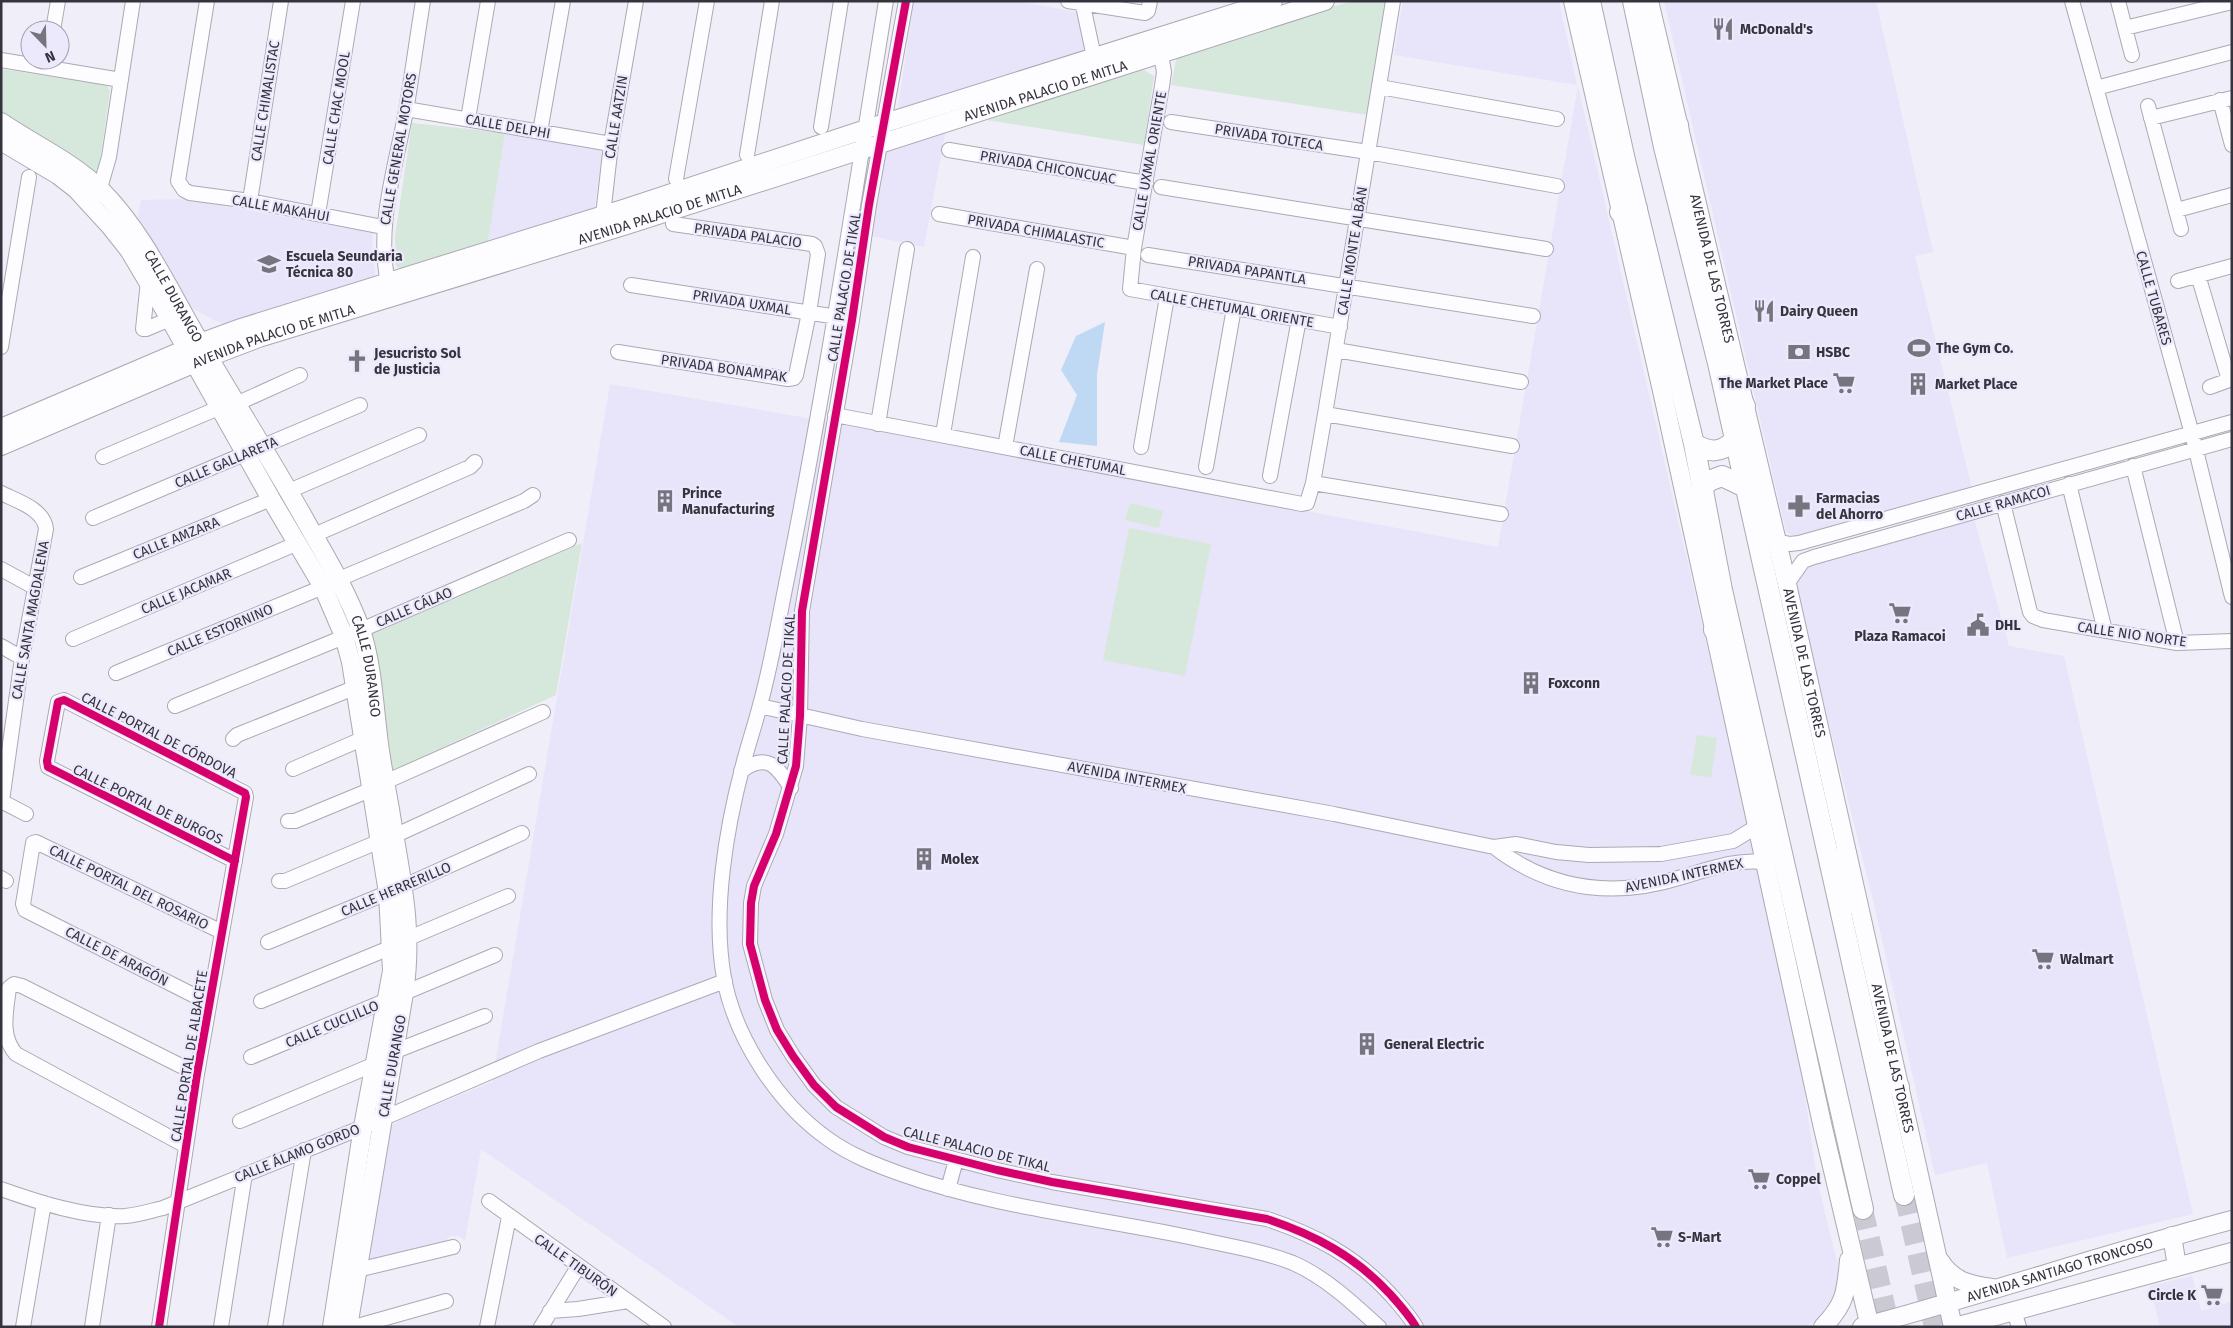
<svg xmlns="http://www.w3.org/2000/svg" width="2233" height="1328" font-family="'Fira Sans',sans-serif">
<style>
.built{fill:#e8e4fa}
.green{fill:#d5e8db}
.water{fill:#bfd9f4}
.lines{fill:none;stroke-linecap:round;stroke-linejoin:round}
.highway-tunnel{stroke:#cbc9d3;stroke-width:20;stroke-dasharray:20 10;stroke-linecap:butt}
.minor-casing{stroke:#aba9b2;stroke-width:16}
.major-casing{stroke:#aba9b2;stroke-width:20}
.highway-casing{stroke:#aba9b2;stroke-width:22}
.minor{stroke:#fdfcfe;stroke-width:14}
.major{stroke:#fdfcfe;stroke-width:18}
.highway{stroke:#fdfcfe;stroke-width:20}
.cycleway-casing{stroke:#ede9fd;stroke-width:11}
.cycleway{stroke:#d6006c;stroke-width:8}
.labels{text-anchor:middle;stroke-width:4.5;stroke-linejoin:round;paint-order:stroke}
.poi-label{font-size:14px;font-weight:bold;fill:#35333d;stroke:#ede9fd;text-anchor:start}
.street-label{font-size:14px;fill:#35333d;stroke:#ede9fd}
</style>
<rect width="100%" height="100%" fill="#f0eef8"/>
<path class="built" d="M914,1H1017L1076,12L1085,46L1082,55L912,110L898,107Z
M1403,1H1559L1577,85L1394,55Z
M1664,1H1876L1933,252L1915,256L1972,489L1795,537L1786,532Z
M1578,86L1761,881L1803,1082L1817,1180L1841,1278L1831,1306L1814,1322L1804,1327H739L481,1149L465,1240L458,1236H450L443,1243L372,1262L367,1257L391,1126L400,1120L492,1082L610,384L842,424L1498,547Z
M946,129L924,247L871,236L886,152L893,144Z
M505,133L600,149L602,156L594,210L488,241Z
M185,199L373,233L372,250L376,278L224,325L188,306L137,222L141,200Z
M1974,518L2009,646L2064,656L2193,1214L2007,1258L1987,1163L1935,1175L1875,908L1789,564Z
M2192,1276L2201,1311L2232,1301V1327H2160L2150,1286Z"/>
<path class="green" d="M1352,1H1385L1389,8L1368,115L1171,85L1177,55Z
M1,69L107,85L110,91L98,174L1,113Z
M1144,70L1154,76L1144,145L981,119Z
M412,123L505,133L488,241L401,269L396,266L395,236Z
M1130,503L1163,511L1159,528L1125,520Z
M1129,528L1211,544L1185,676L1103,660Z
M582,543L556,695L393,770L389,768L369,635Z
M1697,735L1717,738L1711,778L1690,774Z"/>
<path class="water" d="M1105,322L1097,374V446L1059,442L1077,395L1061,370L1076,336Z"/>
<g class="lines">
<path class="highway-tunnel" d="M1904,1195L1934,1327
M1863,1209L1890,1327"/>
<defs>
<path id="minor" d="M207,1L178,181L184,190L190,193L250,201L383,227
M886,1C855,192 826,384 788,574C779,618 772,662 760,705C755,725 748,745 743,765C726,829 712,912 724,978C735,1038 778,1104 828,1139C850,1155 876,1165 901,1174C993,1207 1093,1217 1189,1237C1223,1245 1260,1250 1293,1263C1325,1277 1353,1303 1379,1327
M906,1L869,205L852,320L802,611L800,716L796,766L776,834L754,886L751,903L750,944L765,1000L777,1030L793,1056L814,1085L836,1107L884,1137L908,1147L997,1170L1052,1182L1267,1219C1315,1235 1355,1256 1390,1294C1399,1304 1409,1315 1416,1327
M1068,1L1145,13L1148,11L1150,1
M1082,1L1094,57
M2072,1L2192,434L2232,597
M2118,1L2132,55
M2125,28L2232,2
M53,30L58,1
M1159,44L1164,72L1162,86L1134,248L1130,289L1340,327
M1,60L121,80
M1380,87L1557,119
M2096,88L2232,52
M2220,100L2232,145
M2148,106L2181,229
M406,109L611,144
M2151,118L2232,98
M468,119L488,1
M1171,122L1368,152L1557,186
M821,127L841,1
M540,132L563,1
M949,150L1146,183
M747,155L772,1
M676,179L707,1
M1161,187L1546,249
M94,196L100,188L109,157L133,1
M250,201L281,1
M2177,210L2232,195
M318,214L353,1
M939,214L1134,248
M602,224L611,144L636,1
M1148,255L1533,316
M2198,275L2229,380
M148,281L143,329H146L170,319
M2178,281L2232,266
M631,285L844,318
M390,292C374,231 395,170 406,111C412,75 417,38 423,1
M1,347L29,177
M1336,350L1521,382
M618,352L788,379L794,378L796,375L809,313L818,254L815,246L812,244L673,224
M2210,387L2232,379
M236,404L300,375
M1325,414L1512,446
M835,415L1302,504L1307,503L1313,483L1325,414L1393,1
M878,424L907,249
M943,434L973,257
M1005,447L1037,269
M1141,447L1167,297
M103,457L221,407
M2133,466L2177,643
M1206,467L1234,308
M1270,476L1299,319
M1313,483L1501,514
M2069,484L2105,631
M289,491L419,435
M1,493C17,501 44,509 46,529L22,658L2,801
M2003,503L2030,612L2033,616L2043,620L2177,643L2232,641
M93,518L360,405
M314,535L470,467L475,462
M1776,541L1790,544L1799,543L2232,422
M1,569L34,587
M81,577L271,499
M339,579L524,501L533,495
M1787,584L1803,561L1814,557L2232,439
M73,639L298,543
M1,646L22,658
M116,673L323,587
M175,706L361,630L569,540
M760,706L862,729L1334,814L1494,847L1516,844L1556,852L1589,855L1661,854L1733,841L1756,827
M233,739L237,735L354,688
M293,769L362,739
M741,771C767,752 777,766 791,788
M385,782L543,712
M1,801L26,814
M288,821H295L370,790
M394,836L529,774
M1494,847C1551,891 1615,898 1682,877C1710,869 1735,859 1764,862
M1,878L6,881
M279,881H285L380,841
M409,938L508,896
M268,942L404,886L522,833
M261,1001L392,947
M209,1003L25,910L23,904L33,843L36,842L222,932
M393,1052L485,1016
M251,1057L495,955
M240,1121L375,1064
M186,1146L16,1054C0,1036 6,1012 9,988L14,984L22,986L197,1074
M1,1189C38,1202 86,1218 125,1216C138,1215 150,1211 163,1208L363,1127L539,1051L725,981
M948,1189L956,1160
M489,1201L664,1327
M349,1272L453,1247
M550,1311L578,1309L628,1301
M2014,1311L2019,1327
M23,1327L44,1203
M92,1327L109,1215
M159,1327L197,1074L246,797L245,793L64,700L58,702L47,761L48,767L235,861
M221,1327L245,1174
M275,1327L304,1150
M354,1327L446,1301
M487,1327L509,1217
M541,1327L578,1267"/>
<g id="major">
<path d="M1573,1L1663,395L1823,1128L1870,1327"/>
<path id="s1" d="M1649,1L1787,584L1953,1327"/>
<path id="s2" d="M1,122C34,145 72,161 101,190C143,232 169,290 199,341C235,403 274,464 309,527C328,560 348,594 361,630C373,667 374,706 379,744C382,766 386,787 390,809C400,874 414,926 404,993L348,1327"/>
<path d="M1,141L58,175L76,189L110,226L129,250L170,319L271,499L323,587L344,636L351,662L388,893L392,971L363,1127L332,1327"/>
<path d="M1,428L200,343L241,328L626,208L866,129L1273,1"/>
<path id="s3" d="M1,446L209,357L259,338L627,225L1325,1"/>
<path d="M2172,1236L2177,1266"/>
<path d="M1940,1261C1952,1281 1970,1285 1992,1288"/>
<path d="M1823,1327C1846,1303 1846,1292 1849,1260"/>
<path id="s4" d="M1862,1327C1986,1294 2108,1253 2232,1220"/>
<path d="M1955,1327L2232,1252"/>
</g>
<path id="highway" d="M1590,1L1624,156L1694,444L1722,590L1863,1209
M1633,1L1664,147L1718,363L1904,1195
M1678,125L1682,178
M1620,212L1637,208
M1725,374L1745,406
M1694,444C1710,453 1720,453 1734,441
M1702,489L1709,481L1722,476L1745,487
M1714,630L1720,597
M1846,854V905
M1876,1051L1899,1087"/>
</defs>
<use href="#minor" class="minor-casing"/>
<use href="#major" class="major-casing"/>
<use href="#highway" class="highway-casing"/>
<use href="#minor" class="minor"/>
<use href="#major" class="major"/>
<use href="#highway" class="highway"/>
<defs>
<path id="cycleway" d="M906,1L869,205L852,320L802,611L800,716L796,766L776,834L754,886L751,903L750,944L765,1000L777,1030L793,1056L814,1085L836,1107L884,1137L908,1147L997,1170L1052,1182L1267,1219C1315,1235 1355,1256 1390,1294C1399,1304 1409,1315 1416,1327
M159,1327L197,1074L246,797L245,793L64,700L58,702L47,761L48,767L235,861"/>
</defs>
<use href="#cycleway" class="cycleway-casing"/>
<use href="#cycleway" class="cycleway"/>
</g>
<defs>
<symbol id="restaurant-bare" viewBox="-9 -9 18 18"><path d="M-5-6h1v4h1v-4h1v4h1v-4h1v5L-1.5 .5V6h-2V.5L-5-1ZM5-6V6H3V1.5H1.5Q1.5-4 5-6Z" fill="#76747e" stroke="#ede9fd" stroke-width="2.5" paint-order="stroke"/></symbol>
<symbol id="school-bare" viewBox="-9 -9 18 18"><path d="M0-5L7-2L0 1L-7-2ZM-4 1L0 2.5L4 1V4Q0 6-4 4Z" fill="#76747e" stroke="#ede9fd" stroke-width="2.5" paint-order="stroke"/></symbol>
<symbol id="stadium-bare" viewBox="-9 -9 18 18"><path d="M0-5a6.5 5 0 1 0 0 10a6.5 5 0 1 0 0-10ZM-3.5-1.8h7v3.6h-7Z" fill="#76747e" stroke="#ede9fd" stroke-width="2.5" paint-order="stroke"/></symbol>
<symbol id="bank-bare" viewBox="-9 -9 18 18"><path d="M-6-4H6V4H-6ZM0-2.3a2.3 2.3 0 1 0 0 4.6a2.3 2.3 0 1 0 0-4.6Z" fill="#76747e" stroke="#ede9fd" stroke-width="2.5" paint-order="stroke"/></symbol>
<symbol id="church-bare" viewBox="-9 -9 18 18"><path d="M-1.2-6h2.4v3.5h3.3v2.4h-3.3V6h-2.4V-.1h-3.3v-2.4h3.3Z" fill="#76747e" stroke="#ede9fd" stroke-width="2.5" paint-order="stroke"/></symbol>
<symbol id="supermarket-bare" viewBox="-9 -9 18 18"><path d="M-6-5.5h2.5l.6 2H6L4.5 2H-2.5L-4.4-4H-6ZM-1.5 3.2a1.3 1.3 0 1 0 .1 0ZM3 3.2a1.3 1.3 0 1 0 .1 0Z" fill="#76747e" stroke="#ede9fd" stroke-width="2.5" paint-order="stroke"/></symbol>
<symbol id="building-bare" viewBox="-9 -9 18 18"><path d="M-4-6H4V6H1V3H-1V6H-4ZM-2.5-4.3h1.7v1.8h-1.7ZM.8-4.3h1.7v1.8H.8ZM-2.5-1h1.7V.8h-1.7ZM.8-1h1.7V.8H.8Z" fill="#76747e" stroke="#ede9fd" stroke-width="2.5" paint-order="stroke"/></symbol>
<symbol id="pharmacy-bare" viewBox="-9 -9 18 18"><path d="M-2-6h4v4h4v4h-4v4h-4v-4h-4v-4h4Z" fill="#76747e" stroke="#ede9fd" stroke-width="2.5" paint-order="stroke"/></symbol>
<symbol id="civic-bare" viewBox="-9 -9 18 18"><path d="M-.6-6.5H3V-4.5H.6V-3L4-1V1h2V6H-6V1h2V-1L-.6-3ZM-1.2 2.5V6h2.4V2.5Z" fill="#76747e" stroke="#ede9fd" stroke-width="2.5" paint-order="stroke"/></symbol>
</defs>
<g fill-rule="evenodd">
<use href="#restaurant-bare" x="1707" y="13" width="32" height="32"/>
<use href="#school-bare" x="253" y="248" width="32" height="32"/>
<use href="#restaurant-bare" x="1748" y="295" width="32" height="32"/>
<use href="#stadium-bare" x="1903" y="332" width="32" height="32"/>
<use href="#bank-bare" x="1783" y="336" width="32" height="32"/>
<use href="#church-bare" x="341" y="345" width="32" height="32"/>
<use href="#supermarket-bare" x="1828" y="367" width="32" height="32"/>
<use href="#building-bare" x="1902" y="368" width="32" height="32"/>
<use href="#building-bare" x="649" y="485" width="32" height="32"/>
<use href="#pharmacy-bare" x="1783" y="490" width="32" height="32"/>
<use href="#supermarket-bare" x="1884" y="597" width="32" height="32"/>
<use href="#civic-bare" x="1962" y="609" width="32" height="32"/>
<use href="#building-bare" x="1515" y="667" width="32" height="32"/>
<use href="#building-bare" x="908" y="843" width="32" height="32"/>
<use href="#supermarket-bare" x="2027" y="943" width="32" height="32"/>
<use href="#building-bare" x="1351" y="1028" width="32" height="32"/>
<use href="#supermarket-bare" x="1743" y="1163" width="32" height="32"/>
<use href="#supermarket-bare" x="1646" y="1221" width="32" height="32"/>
<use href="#supermarket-bare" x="2196" y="1279" width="32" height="32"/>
</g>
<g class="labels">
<g class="poi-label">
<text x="1740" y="34">McDonald's</text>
<text x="286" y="261">Escuela Seundaria<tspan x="286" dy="16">Técnica 80</tspan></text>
<text x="1780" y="316">Dairy Queen</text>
<text x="1936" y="353">The Gym Co.</text>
<text x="1816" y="357">HSBC</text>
<text x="374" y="358">Jesucristo Sol<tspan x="374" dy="16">de Justicia</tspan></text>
<text x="1828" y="388" text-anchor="end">The Market Place</text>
<text x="1935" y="389">Market Place</text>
<text x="682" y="498">Prince<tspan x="682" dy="16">Manufacturing</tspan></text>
<text x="1816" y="503">Farmacias<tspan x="1816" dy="16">del Ahorro</tspan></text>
<text x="1995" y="630">DHL</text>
<text x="1900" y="641" text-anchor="middle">Plaza Ramacoi</text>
<text x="1548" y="688">Foxconn</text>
<text x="941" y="864">Molex</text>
<text x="2060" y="964">Walmart</text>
<text x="1384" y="1049">General Electric</text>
<text x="1776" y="1184">Coppel</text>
<text x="1678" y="1242">S-Mart</text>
<text x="2196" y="1300" text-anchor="end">Circle K</text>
</g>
<g class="street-label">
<text dy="5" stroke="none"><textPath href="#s3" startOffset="1104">AVENIDA PALACIO DE MITLA</textPath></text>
<text transform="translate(265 101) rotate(-81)" y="5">CALLE CHIMALISTAC</text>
<text transform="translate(336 108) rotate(-81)" y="5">CALLE CHAC MOOL</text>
<text transform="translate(616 117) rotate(-81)" y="5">CALLE AATZIN</text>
<text transform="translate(508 126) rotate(10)" y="5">CALLE DELPHI</text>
<text transform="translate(1269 137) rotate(9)" y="5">PRIVADA TOLTECA</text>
<text transform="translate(398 149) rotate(-80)" y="5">CALLE GENERAL MOTORS</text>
<text transform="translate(1149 161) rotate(-80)" y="5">CALLE UXMAL ORIENTE</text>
<text transform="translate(1048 167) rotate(10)" y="5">PRIVADA CHICONCUAC</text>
<text transform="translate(281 208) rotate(10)" y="5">CALLE MAKAHUI</text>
<text dy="5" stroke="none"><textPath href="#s3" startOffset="699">AVENIDA PALACIO DE MITLA</textPath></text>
<text transform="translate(1036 231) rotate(10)" y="5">PRIVADA CHIMALASTIC</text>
<text transform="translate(748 235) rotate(8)" y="5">PRIVADA PALACIO</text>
<text transform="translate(1352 251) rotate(-81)" y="5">CALLE MONTE ALBÁN</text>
<text dy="5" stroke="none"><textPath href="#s1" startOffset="275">AVENIDA DE LAS TORRES</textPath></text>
<text transform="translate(1247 270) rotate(9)" y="5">PRIVADA PAPANTLA</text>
<text transform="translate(844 287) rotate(-81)" y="5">CALLE PALACIO DE TIKAL</text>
<text dy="5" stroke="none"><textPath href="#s2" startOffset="250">CALLE DURANGO</textPath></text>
<text transform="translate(2154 298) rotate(74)" y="5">CALLE TUBARES</text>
<text transform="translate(742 302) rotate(9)" y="5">PRIVADA UXMAL</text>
<text transform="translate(1232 308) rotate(10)" y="5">CALLE CHETUMAL ORIENTE</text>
<text dy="5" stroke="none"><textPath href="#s3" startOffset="294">AVENIDA PALACIO DE MITLA</textPath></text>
<text transform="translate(724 368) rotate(8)" y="5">PRIVADA BONAMPAK</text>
<text transform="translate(1073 460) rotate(11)" y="5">CALLE CHETUMAL</text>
<text transform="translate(226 462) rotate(-23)" y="5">CALLE GALLARETA</text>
<text transform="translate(2003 503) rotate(-16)" y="5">CALLE RAMACOI</text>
<text transform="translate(176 538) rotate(-22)" y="5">CALLE AMZARA</text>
<text transform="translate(186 591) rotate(-23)" y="5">CALLE JACAMAR</text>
<text transform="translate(414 607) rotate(-23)" y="5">CALLE CÁLAO</text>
<text transform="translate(30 620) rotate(-80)" y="5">CALLE SANTA MAGDALENA</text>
<text transform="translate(220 630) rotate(-23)" y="5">CALLE ESTORNINO</text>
<text transform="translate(2132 634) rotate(8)" y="5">CALLE NIO NORTE</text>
<text dy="5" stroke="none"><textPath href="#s1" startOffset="680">AVENIDA DE LAS TORRES</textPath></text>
<text dy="5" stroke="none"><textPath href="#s2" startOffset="670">CALLE DURANGO</textPath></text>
<text transform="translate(786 689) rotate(-87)" y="5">CALLE PALACIO DE TIKAL</text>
<text transform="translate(159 735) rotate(27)" y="5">CALLE PORTAL DE CÓRDOVA</text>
<text transform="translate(1127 777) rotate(11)" y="5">AVENIDA INTERMEX</text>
<text transform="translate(148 804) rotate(26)" y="5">CALLE PORTAL DE BURGOS</text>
<text transform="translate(1684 875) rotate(-12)" y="5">AVENIDA INTERMEX</text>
<text transform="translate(129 887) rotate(26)" y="5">CALLE PORTAL DEL ROSARIO</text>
<text transform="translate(396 889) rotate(-23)" y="5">CALLE HERRERILLO</text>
<text transform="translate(117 956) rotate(27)" y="5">CALLE DE ARAGÓN</text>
<text transform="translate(332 1024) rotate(-23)" y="5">CALLE CUCLILLO</text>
<text transform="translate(189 1056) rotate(-81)" y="5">CALLE PORTAL DE ALBACETE</text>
<text dy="5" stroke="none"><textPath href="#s1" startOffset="1085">AVENIDA DE LAS TORRES</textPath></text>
<text transform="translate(392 1066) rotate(-80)" y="5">CALLE DURANGO</text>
<text transform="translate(977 1149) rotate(14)" y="5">CALLE PALACIO DE TIKAL</text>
<text transform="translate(297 1153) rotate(-22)" y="5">CALLE ÁLAMO GORDO</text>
<text transform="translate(576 1265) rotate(35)" y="5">CALLE TIBURÓN</text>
<text dy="5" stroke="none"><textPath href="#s4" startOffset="206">AVENIDA SANTIAGO TRONCOSO</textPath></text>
</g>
</g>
<rect width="2233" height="1328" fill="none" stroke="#35333d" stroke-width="5"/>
<g transform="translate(45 45) rotate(157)"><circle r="24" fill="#ede9fd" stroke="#a3a0b0"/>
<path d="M0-4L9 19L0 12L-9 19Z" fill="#76747e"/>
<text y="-8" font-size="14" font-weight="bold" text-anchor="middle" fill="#35333d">N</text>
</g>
</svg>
